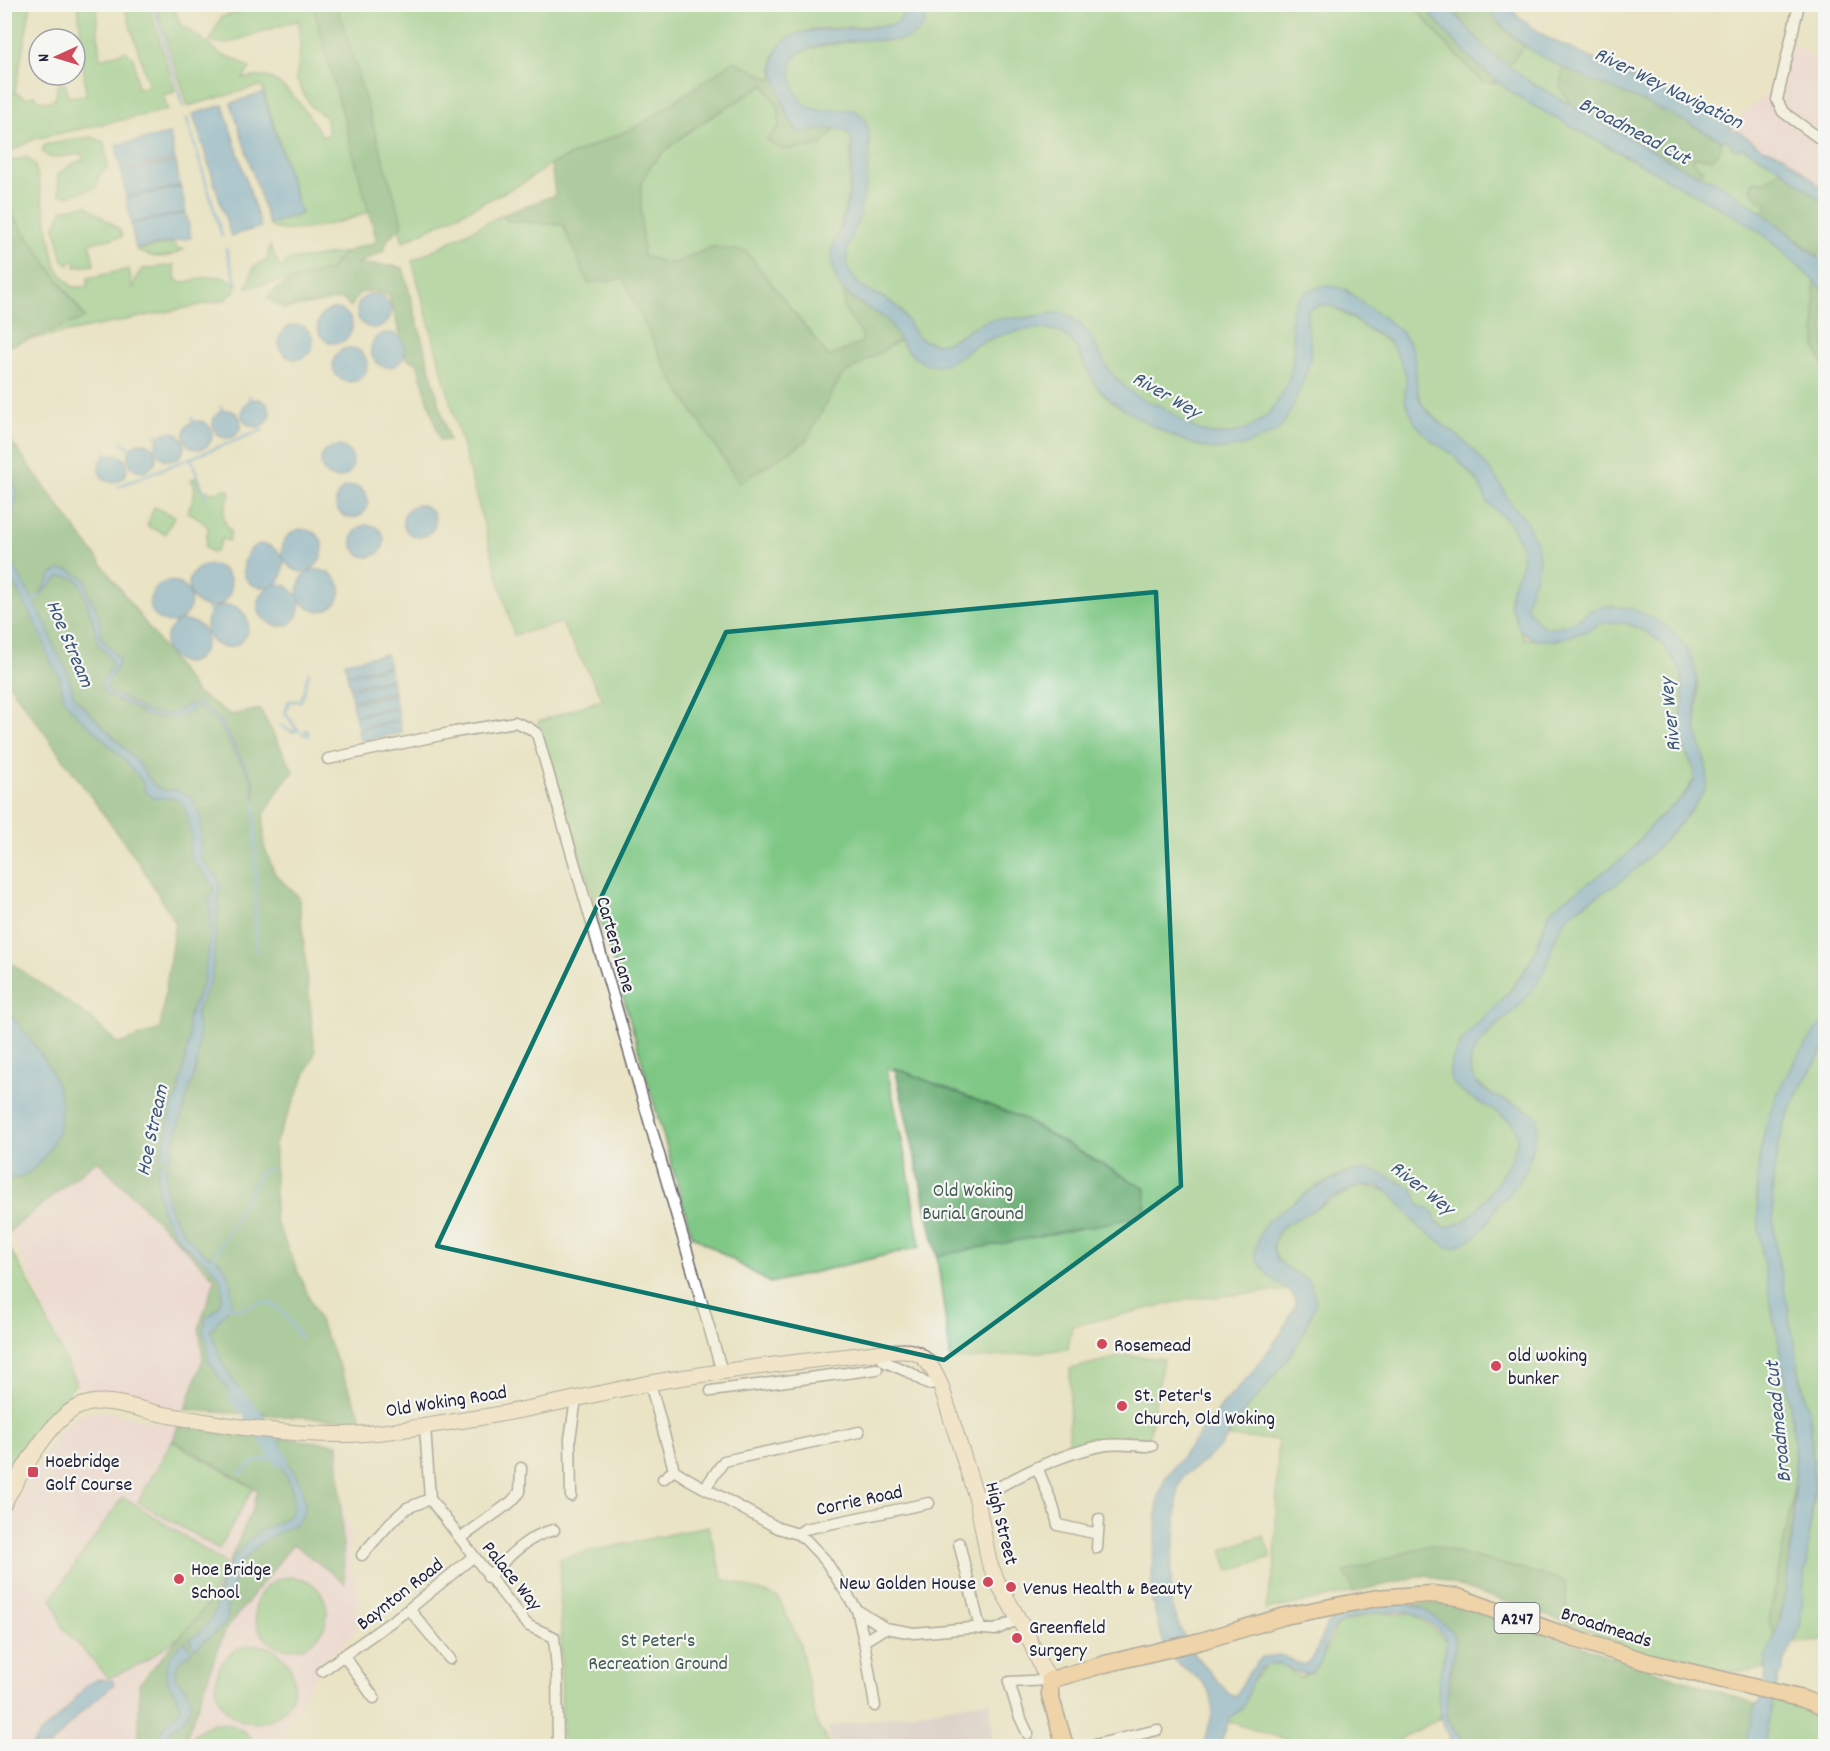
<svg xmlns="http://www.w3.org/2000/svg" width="1830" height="1751" font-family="Dekko,sans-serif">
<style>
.built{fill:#f1d0e3}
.industrial{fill:#cebed1}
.green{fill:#7ec784;stroke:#507460;stroke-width:1.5}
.forest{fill:#66ac72;stroke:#446756;stroke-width:1.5}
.water{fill:#63a3d6;stroke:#426288;stroke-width:1.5}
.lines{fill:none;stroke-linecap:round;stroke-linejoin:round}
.stream{stroke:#63a3d6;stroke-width:3}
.river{stroke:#63a3d6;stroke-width:16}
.minor-casing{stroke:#68666b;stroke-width:13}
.secondary-casing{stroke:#68666b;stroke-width:17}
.primary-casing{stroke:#68666b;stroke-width:19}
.minor{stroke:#fff;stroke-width:10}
.secondary{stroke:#fbe5cf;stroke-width:15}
.primary{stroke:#f6be87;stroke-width:16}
.marked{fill:none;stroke:#0f766e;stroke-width:4.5;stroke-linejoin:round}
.poi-dot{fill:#d1495b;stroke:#f6f6f2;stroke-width:2}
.labels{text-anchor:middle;stroke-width:4.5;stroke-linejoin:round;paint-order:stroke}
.shield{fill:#f6f6f2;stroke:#626272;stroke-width:1.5}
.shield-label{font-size:18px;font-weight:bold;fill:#22223b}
.street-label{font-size:20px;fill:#22223b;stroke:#f6f6f2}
.park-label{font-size:20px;fill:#425c55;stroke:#f6f6f2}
.poi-label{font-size:20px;fill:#22223b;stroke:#f6f6f2;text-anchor:start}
.water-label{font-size:21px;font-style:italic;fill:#3c5679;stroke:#f6f6f2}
</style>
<rect width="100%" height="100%" fill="#f6f6f2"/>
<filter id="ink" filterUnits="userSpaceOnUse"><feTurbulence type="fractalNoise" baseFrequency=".0167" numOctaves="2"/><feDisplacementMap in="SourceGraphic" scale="12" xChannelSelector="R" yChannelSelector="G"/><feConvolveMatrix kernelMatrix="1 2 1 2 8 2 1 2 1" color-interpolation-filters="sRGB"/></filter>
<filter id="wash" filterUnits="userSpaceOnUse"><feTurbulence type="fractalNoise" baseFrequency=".008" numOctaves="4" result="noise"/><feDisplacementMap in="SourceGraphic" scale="24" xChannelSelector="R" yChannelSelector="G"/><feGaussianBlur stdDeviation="1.35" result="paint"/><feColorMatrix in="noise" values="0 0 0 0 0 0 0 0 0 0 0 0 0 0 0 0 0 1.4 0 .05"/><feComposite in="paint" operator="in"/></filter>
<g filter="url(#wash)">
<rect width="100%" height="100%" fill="#eae3c4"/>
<path class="built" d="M1784,37L1825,67V190L1783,155L1762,148L1738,131L1732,124L1771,90Z
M96,1160L215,1279L199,1327L203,1359L185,1410L78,1387L10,1231Z
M101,1411L265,1444L341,1445L342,1474L339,1493L351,1534L349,1556L353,1575L354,1579L356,1578L359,1599L357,1625L353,1633L338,1650L327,1656L322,1663L296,1713L292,1712L280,1746H184L188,1715L181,1636L156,1663L147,1669L140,1679L145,1746H5L4,1519L29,1478L32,1479L38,1469L39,1464L60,1429L79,1414Z"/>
<path class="industrial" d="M991,1700L992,1746H831L828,1727Z"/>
<path class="green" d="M5,4L31,5L15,92L26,98L35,95L38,100L48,102L56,98L57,87L61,82L66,85L68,97L86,95L78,5H96L100,59L125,51L134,58L137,88L149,86L124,5H149L175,92L163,95L168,110L34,139L5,154Z
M902,4C906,13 901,21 894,25L812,29L784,42L776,51L773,58V80L734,61L640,125L551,164L523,183L403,242L331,5Z
M156,5H174L180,24L209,44L220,54L235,59L250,68L243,78C252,77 264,75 272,79C295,92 309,116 323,137L329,134L325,116L311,107L296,79L300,52L299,20L225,44L210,41L221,17L267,5H313L370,211C352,220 296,235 277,229C274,229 271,226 269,224L301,214L264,91L260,86L188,106Z
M922,5H1413L1445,43L1483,82L1498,83L1525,101L1744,221L1765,236L1814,280L1816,349L1826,369V1019L1794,1063L1762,1142L1758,1166L1756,1194L1773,1321L1778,1337L1790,1406L1794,1440L1795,1483L1769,1621L1775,1637L1766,1659L1765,1669L1730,1672L1642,1654L1568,1623L1565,1581L1430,1545L1345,1572L1354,1592L1265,1610L1275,1568L1278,1440L1228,1437L1247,1408L1308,1280C1282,1266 1258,1253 1286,1224L1361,1185L1390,1192L1419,1227L1475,1237L1489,1221L1498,1204L1510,1194L1526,1171L1528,1157L1533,1148L1511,1104L1497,1098L1476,1082L1470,1069L1472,1055L1480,1042L1524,1001L1548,962L1552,946L1562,924L1575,910L1618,883L1673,830L1706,764C1701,751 1697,738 1696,724C1696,713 1699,703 1698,692C1697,655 1671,626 1639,612C1625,606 1604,606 1589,611C1585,613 1583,617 1579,619C1571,623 1556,629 1548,628C1538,627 1531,613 1526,606L1529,588L1536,577L1519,512L1511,505L1503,489L1482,460L1423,406L1416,386L1415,361L1386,319L1366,307L1346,289L1291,317C1293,334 1295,350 1292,367C1286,407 1249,441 1208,433C1189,429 1176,416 1160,407C1153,403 1146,401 1139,398C1127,391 1114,377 1106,366L1053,313L974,326L947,343L937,345L923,340L915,334L902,312L894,304L879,295L867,291L854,280L849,272L846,254L848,243L858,219L865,188L870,143L853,110H814L804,106L796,94L791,76L792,60L799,52L812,48L857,40L892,41L927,14Z
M1524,46L1563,67L1560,88L1572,106L1530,82L1507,67Z
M764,85L779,108V127L821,145L836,128L847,131L852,138L849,191L832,265L836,279L844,292V309L863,336L861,343L829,357L746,251L712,247L672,264L643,256C643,243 639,192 642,182C656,144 730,106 764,85Z
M91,137L104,142L108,167L99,175L96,188L67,196L59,194L58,175L69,166L84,159L82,154L50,158L42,152L44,145Z
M1727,139L1731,145L1742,146L1782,169L1763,183L1758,199L1766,201L1767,205L1763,213L1722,185L1699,175L1698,167L1693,163L1694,157L1712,160L1721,147V140Z
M26,157L35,164L56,267L72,287H87L88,278L129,269L133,289L137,276L142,269L174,265L176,280L181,283C199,279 218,271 234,282L235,291L225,300L18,342L85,317L5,204L4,163Z
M86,205L120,230L122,237L90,243L94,265L75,267L76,262L71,260L69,265L63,261L55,226L62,210Z
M502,215L508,221L563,225L588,282L623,278L670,376L739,482L805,442L842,375L900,340L908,351C921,352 952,356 963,353C968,352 973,347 979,344C1002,334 1037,321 1062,333C1079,342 1083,368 1094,382C1099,388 1104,394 1110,399C1126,414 1190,446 1211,448C1232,450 1249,444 1268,436L1311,349L1307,325L1308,310C1317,306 1324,303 1334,307L1392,345L1404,368L1406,376L1405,400L1431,440L1452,454L1478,482L1488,503L1508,521L1521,545L1523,561L1510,596V605L1524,639C1549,639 1560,640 1583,632C1591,630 1597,624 1604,622C1634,614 1674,648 1682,675L1684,748L1694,769L1695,778L1680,800L1654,822L1626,856L1552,909C1544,922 1542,936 1536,949C1519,986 1488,1015 1459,1044L1465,1094C1478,1102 1508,1116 1516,1128C1527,1146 1481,1209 1466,1220C1461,1225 1451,1226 1444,1227L1420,1206L1411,1188L1370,1170L1344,1173L1314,1188L1268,1221L1267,1274L1289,1290L1190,1299L1072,1326L1068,1349L951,1361L937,1256L910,1134L1019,1117L902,1071L887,1069L907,1166L920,1247L770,1283L692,1235L610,951L538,722L603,699L561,623L514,635L412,261Z
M173,243L179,249H184C168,259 154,260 137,250Z
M270,246L279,266L283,269L286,261L345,252L336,260L330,270L293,279L247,287L254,266L266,261Z
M196,477L201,490L217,492L224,489L229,490L230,496C223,509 220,520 231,531L229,541L222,539L216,552H212L205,548L208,527L194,515L187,512C192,502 199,490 191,480Z
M154,507L175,516L165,534L147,526Z
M1825,1047V1641L1794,1643L1800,1626C1802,1595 1805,1565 1809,1535C1811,1519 1815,1501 1814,1485C1813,1466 1812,1446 1811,1426C1809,1404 1801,1382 1797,1360C1785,1283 1756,1201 1785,1123C1795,1095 1809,1071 1825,1047Z
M4,1239L28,1280L76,1383L5,1478Z
M1126,1355L1163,1359L1149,1437L1069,1447L1070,1369Z
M172,1441L253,1488L219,1549L138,1502Z
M122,1498L130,1501L225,1563L220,1579L195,1626L142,1663L109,1678L63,1628L52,1598Z
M708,1526L723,1579L778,1597L800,1644L817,1725L831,1746H562L560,1558Z
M1263,1535L1271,1557L1229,1571L1222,1550Z
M255 1613a36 36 0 1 1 72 0a36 36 0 1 1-72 0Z
M1372,1613L1414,1614L1447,1641L1441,1668L1440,1718L1389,1746H1302L1288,1740L1229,1722V1718L1238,1712L1252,1680L1268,1664H1283L1300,1678C1322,1668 1328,1646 1337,1625Z
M216 1684a39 39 0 1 1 78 0a39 39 0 1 1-78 0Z
M1774,1697L1806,1705L1814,1718L1825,1722V1746H1763Z
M214,1723C235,1723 246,1729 256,1746H186C194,1734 201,1728 214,1723Z"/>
<path class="forest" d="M313,5H337L403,225L388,239L384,251L358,264L394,266L403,268L449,440L440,441L417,363L407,359L389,296L374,291L359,293L351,307L342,299L284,309L267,298C282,279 307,276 330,270C342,249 355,247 377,242Z
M1413,5H1425C1445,34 1471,60 1498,83L1483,82L1445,43Z
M1448,5H1486L1504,29L1524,46L1507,67L1486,49Z
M734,61L772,80L774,71L789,119L795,130L836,128L821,145L783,150L766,140L779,127V108L764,85C730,106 656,144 642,182C639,192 643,243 643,256L672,264L712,247L746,251L829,357L861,343L863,336L844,309V292L856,302L887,319L900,340L842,375L805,442L739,483L670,376L623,279L588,283L563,225L508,221L502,215L555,195L551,164L640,125Z
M1563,67L1668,112L1721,140C1721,162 1711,158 1694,157L1693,163L1704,170L1699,175L1681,167L1572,106L1560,88Z
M1782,169L1825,204V245L1819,257L1763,213L1767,206L1766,201L1758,199L1750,188L1752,182L1759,181L1763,183Z
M5,204L85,318L5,348H4Z
M1814,280L1825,291V369L1816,349Z
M5,433L197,693L231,715L260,709L294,772L283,783L264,815V846L275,874L299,897L315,1053L275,1144V1219L363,1421L185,1410L203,1359L199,1327L215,1279L97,1160L10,1231L5,1245V959L91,1018L118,1044L160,1029L175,922L140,864L5,679Z
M895,1068L1019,1117L1146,1189L1145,1216L937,1256Z
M178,1426L338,1444L345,1583L293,1544L225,1631L183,1746H139V1684L214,1597L253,1507L258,1490L173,1440Z
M1795,1483C1791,1535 1790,1588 1775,1637L1769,1621Z
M1430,1545L1565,1581L1568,1623L1427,1575L1354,1592L1344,1572Z
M1407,1604H1453L1759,1705L1747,1746H1464L1446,1716L1455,1645L1448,1627Z"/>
<path class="water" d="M902,5H922C926,13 928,17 923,26C911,47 881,39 860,40C846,41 803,45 795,57C791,62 791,71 792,78C801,137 854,90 866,122C874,143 865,199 858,220C852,239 839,258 853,277C863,293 883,295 896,306C908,316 910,334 925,341C948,352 966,328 987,321C1001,317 1017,319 1032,317C1040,316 1047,313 1055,313C1059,312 1065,314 1069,316C1090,325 1097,353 1109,370C1116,379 1127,390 1137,396C1143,400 1151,402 1158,405C1187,421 1202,443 1241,431C1275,420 1294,381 1294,347C1294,337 1290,326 1291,316C1293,297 1311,286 1329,286C1347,287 1354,298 1368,307C1386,320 1408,331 1414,355C1418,373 1413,392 1424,407C1433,420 1447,427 1459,437C1476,451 1491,469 1503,489C1509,500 1502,491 1510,502C1516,511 1513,505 1520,513C1529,524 1540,548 1539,562C1537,577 1529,590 1526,606C1531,613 1538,626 1547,628C1556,629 1575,622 1582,617C1587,613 1590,609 1597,608C1629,600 1669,622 1687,649C1702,674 1695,698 1696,725C1697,742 1710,768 1707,782C1703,805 1639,869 1618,883C1599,896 1577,904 1563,923C1555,934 1552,948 1548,961C1543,976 1533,991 1522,1003C1507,1018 1467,1045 1470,1069C1475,1099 1522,1101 1537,1117L1538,1126L1526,1171L1510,1194L1498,1204L1489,1221L1475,1237L1454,1248L1447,1247L1419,1227L1390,1192L1377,1186L1361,1185L1329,1199L1307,1214L1286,1224L1276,1234L1273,1248L1276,1258L1288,1269L1308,1280L1316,1299L1315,1305L1304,1333L1292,1352L1264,1390L1247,1408L1221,1446L1201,1464L1184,1475L1178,1488L1175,1539L1171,1569V1600L1174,1614L1190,1649L1228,1693L1235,1697L1237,1694L1247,1675L1262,1657L1280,1655L1304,1665C1323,1657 1316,1624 1340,1615C1357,1608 1399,1600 1417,1606C1425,1609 1433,1616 1440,1621C1446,1626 1453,1630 1455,1638C1456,1647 1453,1657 1451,1665C1449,1675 1445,1707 1447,1716C1450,1727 1460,1738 1467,1746H1454C1437,1719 1435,1697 1442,1665C1444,1656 1448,1646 1445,1637C1437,1628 1423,1617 1412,1613C1395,1608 1344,1615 1333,1629C1323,1643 1326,1664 1310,1673L1301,1674L1278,1663C1248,1666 1254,1684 1244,1705C1240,1711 1235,1714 1229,1718C1229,1727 1221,1736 1220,1746H1204C1205,1730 1215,1718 1212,1701C1208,1676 1181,1672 1169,1653C1161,1641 1159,1625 1155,1612V1606L1152,1602V1564L1156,1535L1157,1508L1159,1495L1166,1477L1224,1403L1250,1375L1280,1335L1295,1306V1299L1291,1293L1267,1274L1255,1257V1252L1260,1233L1267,1221L1314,1188L1352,1171L1370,1170L1378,1172L1412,1188L1420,1206L1433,1211L1436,1222L1444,1227C1463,1226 1473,1215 1484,1201C1495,1187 1521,1149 1517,1132C1512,1109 1445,1098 1450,1069C1456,1034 1490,1016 1511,990C1521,977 1531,963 1537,947C1542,934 1544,921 1552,909L1626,856L1654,822L1685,795L1694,781V769L1684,748L1680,727L1683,700L1682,675L1679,666L1662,644L1647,632L1626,623L1605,622L1586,631L1557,640H1536L1524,634L1517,625L1516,617L1510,605L1511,590L1523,561L1521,545L1512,525L1488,503L1478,481L1452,454L1431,440L1415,423L1405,401L1406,376L1404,368L1392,345L1382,336L1361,325L1352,317L1334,307L1321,304L1308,310C1305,324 1311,337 1311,351C1311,366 1289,419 1278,430C1274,434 1268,436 1262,438C1243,446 1237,449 1215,449C1188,448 1118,410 1099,389C1086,375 1079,341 1062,333C1039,322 996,335 975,346C966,351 957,359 948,363C940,367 929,367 922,362C913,357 905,348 900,340C895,332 892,323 885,318C859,301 836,297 832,261C830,246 838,237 842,223C850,196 854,166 852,138C840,122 818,130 801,133C786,125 779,87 774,71L772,69H774C771,27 818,30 846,29C862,28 878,27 894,25C901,21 906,13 902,5Z
M1425,5H1447L1486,49L1530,82L1681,167L1722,185L1763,213L1825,264V291L1765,236L1744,221L1525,101C1485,75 1452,43 1425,5Z
M1486,5H1510L1518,17L1548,38L1732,124V131H1738L1762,148L1783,155L1825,190V204L1782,169L1742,147L1739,149L1733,148L1727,139L1721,140C1693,125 1664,110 1635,98C1579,74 1520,57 1486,5Z
M263,93L301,214L269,224L231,103Z
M223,105L261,227L231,236L193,114Z
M170,134L175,160L121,170L116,145Z
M176,162L180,186L126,197L121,172Z
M181,187L186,212L131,223L126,198Z
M186,213L191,238L136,249L131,224Z
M357 311a17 17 0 1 1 34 0a17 17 0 1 1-34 0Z
M318 326a17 17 0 1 1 34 0a17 17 0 1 1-34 0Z
M279 342a17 17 0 1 1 34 0a17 17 0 1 1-34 0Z
M371 350a17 17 0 1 1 34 0a17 17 0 1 1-34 0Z
M333 365a17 17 0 1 1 34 0a17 17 0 1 1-34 0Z
M242 413a14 14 0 1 1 28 0a14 14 0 1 1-28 0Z
M213 424a14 14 0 1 1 28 0a14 14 0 1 1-28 0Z
M184 435a14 14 0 1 1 28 0a14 14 0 1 1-28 0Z
M156 446a14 14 0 1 1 28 0a14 14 0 1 1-28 0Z
M128 457a14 14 0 1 1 28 0a14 14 0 1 1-28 0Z
M321 462a16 16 0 1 1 32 0a16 16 0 1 1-32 0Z
M99 468a14 14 0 1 1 28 0a14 14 0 1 1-28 0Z
M5,473L12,480L16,490V501L8,533L7,545L11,561L47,626L55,649L67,671L74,697L137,761L153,784L163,790H176L191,797L201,817V858L218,878L220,885L212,977L198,1007L196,1018L199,1031L197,1064L169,1159L160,1156L167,1133L171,1109L178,1095L189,1041L188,1018L203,982L209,947L211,918L209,901L214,889L210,881L192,861L189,848L191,835L185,808L180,801L171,798H154L149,795L145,791L143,783L124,759L71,709L64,699L59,676L47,655L43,639L5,565Z
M336 502a16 16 0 1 1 32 0a16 16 0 1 1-32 0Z
M403 521a16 16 0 1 1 32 0a16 16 0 1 1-32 0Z
M352 541a16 16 0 1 1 32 0a16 16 0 1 1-32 0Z
M300,529C347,532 311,598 284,560L282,576L273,585L287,586L298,596C296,550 357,573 336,603C325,616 309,611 300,600C300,653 229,613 271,586C222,597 247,514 282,556C281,542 287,533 300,529Z
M189 586a21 21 0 1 1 42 0a21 21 0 1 1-42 0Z
M59,570H69L86,580L88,593L99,616L101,638L119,659L118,665L106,687L111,693L125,699L148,713L175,714L184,707L199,702L222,723L254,781L255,802L252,781L219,725L202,709L196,707L178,719L146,716L132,707L106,695L102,690L101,684L112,665L109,657L98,644L93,621L81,585L75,578L60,576L39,596L52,574Z
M168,581C193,582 198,606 180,621C228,618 201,682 173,657C159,646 166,630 178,622C148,628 138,590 168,581Z
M206 626a21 21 0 1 1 42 0a21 21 0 1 1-42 0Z
M386,654L389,666L347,674L345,662Z
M389,667L391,679L350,687L347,675Z
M391,680L394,692L352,701L350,689Z
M394,694L396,706L355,715L352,703Z
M397,708L399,720L358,728L355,716Z
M399,721L402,733L360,741L358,730Z
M4,1007C40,1051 85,1098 46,1154C35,1170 25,1179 4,1180Z
M1825,1019V1047L1797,1093L1784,1124L1778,1148L1772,1186L1774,1232L1779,1266L1789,1311V1322L1795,1342L1801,1385L1809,1409L1811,1430L1814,1486L1800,1626L1794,1643L1785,1660L1782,1673L1779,1675L1763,1746H1746L1747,1735L1756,1706L1759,1704C1761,1694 1765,1683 1766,1673C1766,1669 1765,1664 1766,1660C1770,1644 1779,1629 1782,1612C1791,1559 1798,1494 1794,1440C1792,1413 1787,1385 1781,1359C1779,1352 1779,1344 1778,1337C1751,1209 1736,1128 1825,1019Z
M159,1161L167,1165C161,1204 175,1227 204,1253C209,1256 216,1258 220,1262C229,1271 233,1289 231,1301C229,1314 216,1319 211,1331L222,1363L241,1393L252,1408L267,1414L243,1412L208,1360L207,1342L203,1332L206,1317C215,1312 220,1307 222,1296C227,1269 197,1259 182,1243C177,1238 173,1231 169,1224C157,1206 156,1182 159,1161Z
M264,1441L281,1442L283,1456L296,1475L302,1490L305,1503L303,1516L295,1524L264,1540L239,1565L227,1603L228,1617L225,1624L195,1649L189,1639C195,1637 199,1633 204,1628C224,1609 215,1586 229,1565C236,1555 247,1541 257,1533C269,1524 289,1524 293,1507C297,1484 276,1458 264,1441Z
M185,1641L192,1652C180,1659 175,1664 175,1678C179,1683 186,1687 188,1693C196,1708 185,1722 171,1729L168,1735L172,1746H166L160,1737L162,1729L180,1709C179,1694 175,1695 169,1683C160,1667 173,1651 185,1641Z
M98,1679L113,1681L114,1684L79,1714L50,1746H32L40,1734L62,1714L88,1684Z"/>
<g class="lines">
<path class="stream" d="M153,4L183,106
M187,119L222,236
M226,249L237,285
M249,396L251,400
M221,407L222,411
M192,418L193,422
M156,435L159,438
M121,441L131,449
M106,452L108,456
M191,458L206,498
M119,486L262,430
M277,583L280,582
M31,602L39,596
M208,610L211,609
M281,726L293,732L297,729
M305,730L308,731V736
M299,731C292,726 292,718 285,714L289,701H301L309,672
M302,733L305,735
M255,802L256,952
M212,1261L261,1171L271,1169
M228,1306C241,1310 242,1309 255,1304C278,1296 290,1322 300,1338
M240,1474L252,1463L278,1456"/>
<path class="river" d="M237,1397L255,1417L280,1459"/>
</g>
</g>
<g filter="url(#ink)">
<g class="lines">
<defs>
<path id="minor" d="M1799,4L1777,100L1783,112L1826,143
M328,759L455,732L515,722L529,728L537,734L722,1372
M877,1353L885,1362L911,1373L927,1384L939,1383
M650,1383L674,1470L688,1479L778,1528L798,1534L806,1540L825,1560L857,1610L885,1628L914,1633L971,1628L995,1630L1019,1619
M711,1391L877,1369
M425,1426L430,1499L523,1620L529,1626L554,1637L557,1670L558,1746
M1037,1467L1053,1506L1058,1525L1098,1534
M663,1479L674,1470
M705,1488L724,1461L859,1432
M571,1496L570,1439L576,1399
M977,1500C1016,1476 1060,1453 1106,1445C1120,1443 1137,1446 1152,1446
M798,1534L805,1529L929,1503
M461,1538L511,1502L520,1492L521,1468
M959,1543L980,1628
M1097,1548L1099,1519
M362,1555L390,1523L407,1508L430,1499
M488,1577C506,1559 528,1535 554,1530
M409,1609L450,1659
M857,1610L864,1641L875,1706
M864,1641L885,1628
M345,1657L374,1698
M322,1671L409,1609L474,1556
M1028,1734L1019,1715L1009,1682L1050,1680
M1090,1746L1157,1730"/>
<path id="secondary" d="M4,1503C20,1475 49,1420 78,1407C106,1394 138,1410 167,1415C227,1426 298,1437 359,1434C396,1432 434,1425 470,1419C531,1410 590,1395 650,1383C710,1372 771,1365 831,1358C848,1357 900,1348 912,1352C928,1356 935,1373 941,1386L977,1500L989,1562L998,1583L1027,1634L1042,1668L1050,1680"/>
<path id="primary" d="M1065,1746L1050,1695V1680L1105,1664L1201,1641L1285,1616L1377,1598L1431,1594L1458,1597L1575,1639L1648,1662L1803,1699L1826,1708"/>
</defs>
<use href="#minor" class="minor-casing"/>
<use href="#secondary" class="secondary-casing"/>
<use href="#primary" class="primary-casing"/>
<use href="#minor" class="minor"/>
<use href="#secondary" class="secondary"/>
<use href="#primary" class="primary"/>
</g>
</g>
<path d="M0 0H1830V1751H0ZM1156,592L1181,1186L944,1360L437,1246L726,632Z" fill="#eae3c4" fill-opacity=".55" fill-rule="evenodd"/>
<path class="marked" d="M1156,592L1181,1186L944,1360L437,1246L726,632Z"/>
<g class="poi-dot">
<circle cx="1102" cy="1344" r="6"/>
<circle cx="1496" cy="1366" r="6"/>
<circle cx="1122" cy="1406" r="6"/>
<rect x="27" y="1466" width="12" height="12" rx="3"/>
<circle cx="179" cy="1579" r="6"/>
<circle cx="988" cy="1582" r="6"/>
<circle cx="1011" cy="1587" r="6"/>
<circle cx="1017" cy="1638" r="6"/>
</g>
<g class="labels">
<rect class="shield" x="1494.5" y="1603" width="45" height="30" rx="4.5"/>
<g class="shield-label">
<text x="1517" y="1624">A247</text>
</g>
<g class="street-label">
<text transform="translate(617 944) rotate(74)" y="7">Carters Lane</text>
<text transform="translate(446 1400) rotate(-9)" y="7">Old Woking Road</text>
<text transform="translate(859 1499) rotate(-12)" y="7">Corrie Road</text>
<text transform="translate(1003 1523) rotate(76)" y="7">High Street</text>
<text transform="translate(513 1575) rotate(51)" y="7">Palace Way</text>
<text transform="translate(399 1593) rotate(-38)" y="7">Baynton Road</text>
<text transform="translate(1607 1626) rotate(18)" y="7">Broadmeads</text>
</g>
<g class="park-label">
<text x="973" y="1196">Old Woking<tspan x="973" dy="23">Burial Ground</tspan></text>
<text x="658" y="1646">St Peter's<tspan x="658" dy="23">Recreation Ground</tspan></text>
</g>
<g class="poi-label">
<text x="1114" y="1351">Rosemead</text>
<text x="1508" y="1361">old woking<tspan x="1508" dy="23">bunker</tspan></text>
<text x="1134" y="1401">St. Peter's<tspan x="1134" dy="23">Church, Old Woking</tspan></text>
<text x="45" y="1467">Hoebridge<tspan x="45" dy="23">Golf Course</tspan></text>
<text x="191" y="1575">Hoe Bridge<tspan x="191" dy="23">School</tspan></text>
<text x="976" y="1589" text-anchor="end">New Golden House</text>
<text x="1023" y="1594">Venus Health &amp; Beauty</text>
<text x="1029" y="1633">Greenfield<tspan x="1029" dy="23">Surgery</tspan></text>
</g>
<g class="water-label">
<text transform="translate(1669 87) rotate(26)" y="7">River Wey Navigation</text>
<text transform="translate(1635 130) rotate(28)" y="7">Broadmead Cut</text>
<text transform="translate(1167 394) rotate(30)" y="7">River Wey</text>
<text transform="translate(71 643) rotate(67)" y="7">Hoe Stream</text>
<text transform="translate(1669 715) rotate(-96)" y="7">River Wey</text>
<text transform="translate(151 1130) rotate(-78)" y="7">Hoe Stream</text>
<text transform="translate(1423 1187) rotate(38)" y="7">River Wey</text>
<text transform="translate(1777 1422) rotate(-96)" y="7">Broadmead Cut</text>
</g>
</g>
<rect width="1830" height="1751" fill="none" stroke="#f6f6f2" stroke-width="24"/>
<g transform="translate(57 57) rotate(266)"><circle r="28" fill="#f6f6f2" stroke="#a1a1a9" stroke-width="1.5"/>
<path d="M0-4.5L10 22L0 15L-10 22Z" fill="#d1495b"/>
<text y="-9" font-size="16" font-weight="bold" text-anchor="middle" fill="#22223b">N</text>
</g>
</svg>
